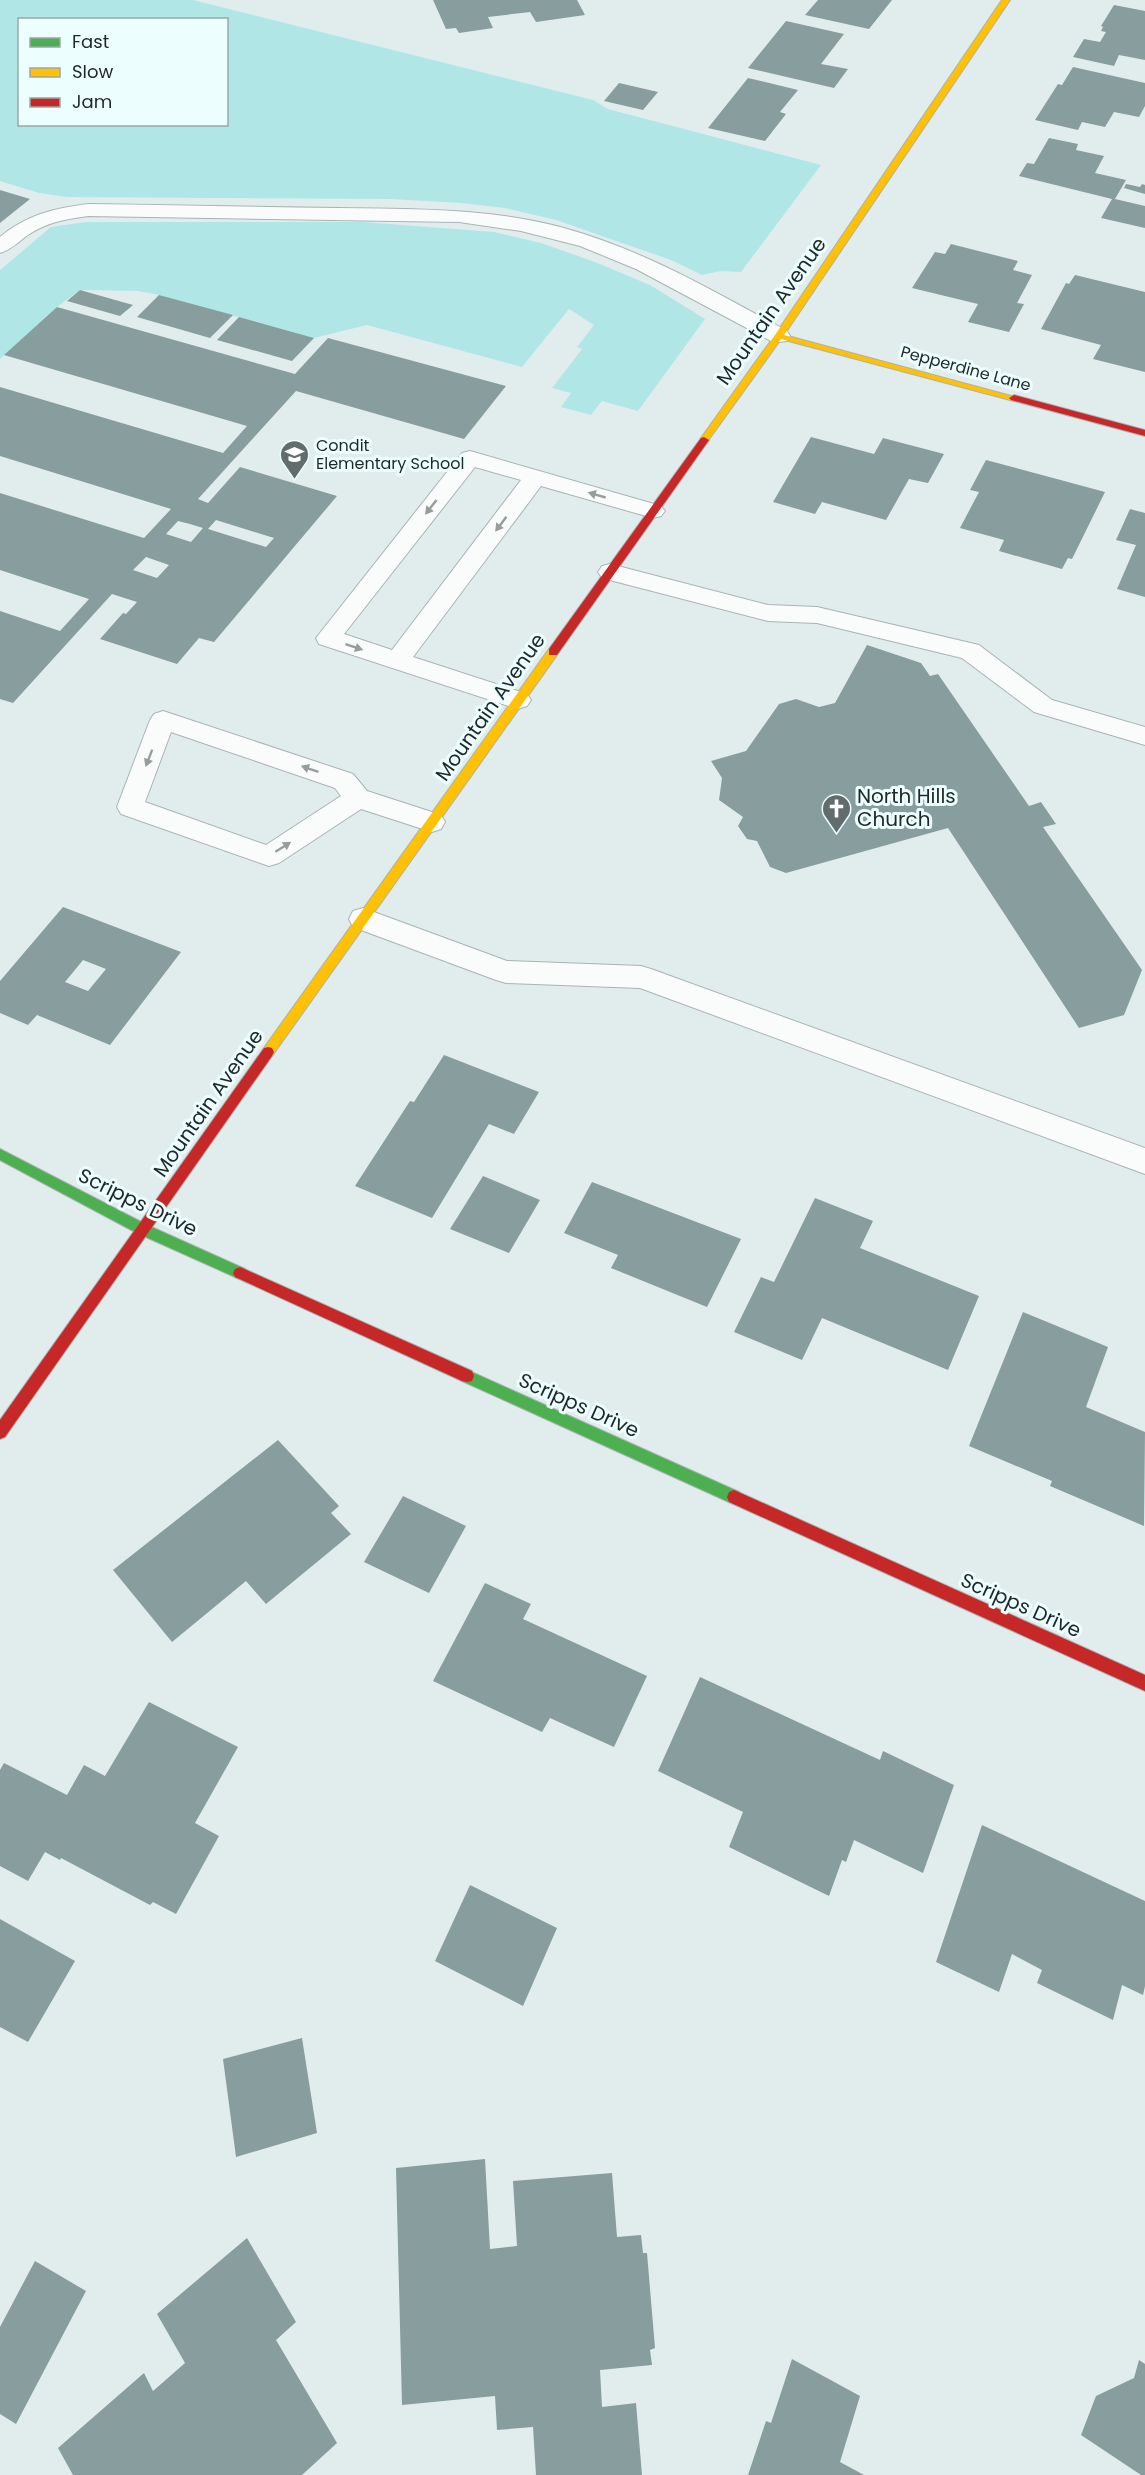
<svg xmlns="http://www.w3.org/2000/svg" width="1145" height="2475" font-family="Poppins,sans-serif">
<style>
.green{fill:#b1e6e7;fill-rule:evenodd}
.building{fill:#889d9d;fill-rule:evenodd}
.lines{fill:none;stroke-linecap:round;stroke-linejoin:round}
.lane-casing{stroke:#aab3b3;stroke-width:2}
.fast-casing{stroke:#aab3b3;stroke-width:2}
.slow-casing{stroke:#aab3b3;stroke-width:2}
.jam-casing{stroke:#aab3b3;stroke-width:2}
.lane{fill:#fafcfc;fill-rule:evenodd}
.fast{fill:#4caf50;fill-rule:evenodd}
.slow{fill:#ffc107;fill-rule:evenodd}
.jam{fill:#c62828;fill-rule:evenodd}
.oneway{fill:#979c9c}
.labels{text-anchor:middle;stroke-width:6;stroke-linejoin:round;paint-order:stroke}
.far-street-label{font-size:16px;fill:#1f2727;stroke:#edfefe}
.far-poi-label{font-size:16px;fill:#1f2727;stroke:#edfefe;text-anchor:start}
.street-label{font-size:20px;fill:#1f2727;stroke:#edfefe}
.poi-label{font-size:20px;fill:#1f2727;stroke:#edfefe;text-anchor:start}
</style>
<rect width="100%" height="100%" fill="#e1eded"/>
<path class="green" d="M0,0H193L593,100L608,109L821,165L741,272L721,271L702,275L671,260L556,220L505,208L461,203L390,199L67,197L39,193L0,181ZM20,20H226V124H20Z
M86,222H363L494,232L541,243L595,262L650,285L705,319L638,411L602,401L591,415L561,407L571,393L552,388L582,349L577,347L594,325L569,309L522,367L367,325L314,338L159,295L138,291L80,290L57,307L0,359V270L51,227Z"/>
<path class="building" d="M433,0H577L585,15L536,22L530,12L488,17L493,28L459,33L456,28L446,29Z
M818,0H892L869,29L805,15Z
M1114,5L1145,11V60L1119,55L1114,66L1073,57L1084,39L1100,42L1106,32L1101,31L1103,27L1101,26Z
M786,21L844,34L821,64L848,69L834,88L748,68Z
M1073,67L1145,83V106L1139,117L1114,112L1105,127L1082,122L1078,130L1035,120L1058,84L1062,85Z
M748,78L798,90L780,112L786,114L765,141L708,128Z
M619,83L658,92L643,110L604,101Z
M1049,138L1078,144L1076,150L1104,156L1095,173L1126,180L1115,199L1145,206V228L1101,218L1112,199L1019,176L1027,163L1034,164Z
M1126,184L1140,187L1142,184L1145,185V194L1124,188Z
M0,190L30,199L0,223Z
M951,244L1018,261L1013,270L1032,275L1017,303L1024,304L1009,332L968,322L978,304L912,288L935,252L945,254Z
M1075,275L1145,292V372L1093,359L1101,345L1041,329L1066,283L1069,284Z
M80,290L133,305L120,316L67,301Z
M159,295L233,315L210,338L137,317Z
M57,307L295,374L328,338L506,386L464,439L296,391L198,499L208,503L240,467L337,496L214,642L199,638L177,664L100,639L123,613L126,614L137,602L112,594L13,703L0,699V611L60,631L89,599L0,570V493L144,538L171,509L0,456V387L223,453L247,426L4,355ZM216,520L274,538L266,547L208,529ZM178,521L190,524L203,528L191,542L166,534ZM146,557L169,565L157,578L133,570Z
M239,317L314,338L292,361L217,340Z
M811,437L874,454L883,438L944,454L928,483L909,479L886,520L822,502L815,514L773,502Z
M986,460L1105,492L1072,559L1068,558L1062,569L999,551L1004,540L960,528L979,492L970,490Z
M1130,509L1145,513V597L1117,589L1136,545L1116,540Z
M867,645L921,663L930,676L938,674L1029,806L1041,802L1056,824L1043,827L1142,970L1124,1015L1079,1028L948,828L786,873L770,867L757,841L747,839L738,826L743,817L719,800L722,778L711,761L746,751L779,704L796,699L819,707L835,703Z
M63,907L181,952L110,1045L37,1015L28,1025L0,1013V981ZM83,960L106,969L88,991L65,982Z
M444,1055L539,1092L514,1134L489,1124L432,1218L355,1186L410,1101L414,1102Z
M483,1176L540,1200L509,1253L450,1229Z
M592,1182L741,1239L707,1307L611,1268L618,1255L564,1233Z
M815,1198L873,1221L860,1248L979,1296L948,1370L822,1318L802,1360L734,1332L761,1277L774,1282Z
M1023,1312L1108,1347L1086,1407L1145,1432L1144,1526L1050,1486L1052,1481L969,1446Z
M278,1440L339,1506L331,1513L351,1534L266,1604L246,1581L172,1642L113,1570Z
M403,1496L466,1526L429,1593L364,1562Z
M485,1583L531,1604L523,1619L647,1676L614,1747L550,1718L542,1732L433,1681Z
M700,1677L880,1760L883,1751L954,1785L923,1873L854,1840L846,1862L842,1860L829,1896L729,1847L743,1812L658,1771Z
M149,1702L238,1747L195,1823L219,1836L176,1914L153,1902L150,1905L61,1858L60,1860L45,1852L28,1881L0,1866V1770L4,1763L67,1795L84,1765L105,1776Z
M982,1825L1145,1901V1986L1143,1995L1122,1985L1113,2020L1037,1983L1042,1970L1012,1954L999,1992L936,1962Z
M470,1885L557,1928L523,2006L435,1961Z
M0,1919L75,1961L28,2042L0,2027Z
M302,2038L317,2133L236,2157L223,2059Z
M485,2159L490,2249L517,2246L513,2181L612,2173L617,2237L641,2235L643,2253H647L655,2348L650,2350L652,2365L600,2370L602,2407L636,2403L642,2475H536L533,2427L497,2430L495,2396L402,2405L396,2168Z
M247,2238L296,2322L276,2340L337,2443L302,2475H73L58,2448L144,2373L153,2391L185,2363L157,2314Z
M35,2261L86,2291L16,2424L0,2414V2327Z
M792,2359L860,2396L840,2462L864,2475H748L766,2421L771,2423Z
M1139,2360L1145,2364V2475H1141L1081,2435L1096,2396L1134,2378Z"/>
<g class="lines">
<defs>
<path id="lane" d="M88,204C171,205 255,207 338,208C415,209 490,208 564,228C644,250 715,292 787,331L790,336L787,341L779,342L771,341L636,269L580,246L521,231L459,222L88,216C66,219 47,222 28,235C19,241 11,250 0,253V237C26,215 55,208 88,204Z
M470,451L661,506L665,511L661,516L653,518L541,486L413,657L527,694L531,700L527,706L518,709L319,644L316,638L462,453ZM475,467L521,480L392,650L344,634Z
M610,564L768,605L817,607L979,645L1052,700L1145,727V745L1034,712L962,658L817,623L768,621L602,578L598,572L602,566Z
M163,711L353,774L367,791L441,815L445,822L441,829L432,832L361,809L279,863L269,866L121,814L117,807L150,720L154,714ZM171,732L335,788L341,796L266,845L145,802Z
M363,908L507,961L641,966L651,969L1145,1148V1174L640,988L506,983L496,980L353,927L349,919L353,911Z"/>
<path id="fast" d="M0,1149L147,1225L245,1269L247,1273L245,1277L240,1279L235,1277L137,1233L0,1160Z
M467,1370L739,1492L741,1497L739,1502L734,1504L729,1502L462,1381L460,1376L462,1371Z"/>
<path id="slow" d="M1002,0H1010L784,335L1019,398L1014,401L781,339L707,442H701V438L775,335Z
M553,648L557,649V655L272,1056H264L262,1052L264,1048L549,649Z"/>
<path id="jam" d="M1014,395L1145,430V436L1011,400L1009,398Z
M704,437L709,440L557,655H549V649L701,438Z
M268,1047L272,1048L274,1052L272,1056L5,1437L0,1439V1420L264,1048Z
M240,1267L472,1371L474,1376L472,1381L467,1382L462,1381L235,1277L233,1273L235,1269Z
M734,1490L1145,1675V1691L729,1502L727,1497L729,1492Z"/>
</defs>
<use href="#lane" class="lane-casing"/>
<use href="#fast" class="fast-casing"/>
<use href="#slow" class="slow-casing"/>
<use href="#jam" class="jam-casing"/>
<use href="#lane" class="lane"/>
<use href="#fast" class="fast"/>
<use href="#slow" class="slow"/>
<use href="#jam" class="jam"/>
</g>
<defs><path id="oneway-solid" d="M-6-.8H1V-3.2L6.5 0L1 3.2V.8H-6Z" transform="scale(1.5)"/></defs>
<g class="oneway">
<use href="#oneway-solid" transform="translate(597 495) rotate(-164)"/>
<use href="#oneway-solid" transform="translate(431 507) rotate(128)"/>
<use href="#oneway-solid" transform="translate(501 524) rotate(127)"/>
<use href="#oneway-solid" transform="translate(354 647) rotate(18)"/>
<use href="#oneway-solid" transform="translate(149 758) rotate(111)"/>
<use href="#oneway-solid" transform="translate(310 769) rotate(-161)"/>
<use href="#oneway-solid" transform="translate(283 847) rotate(-32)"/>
</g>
<defs>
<symbol id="school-pin" viewBox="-11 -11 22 30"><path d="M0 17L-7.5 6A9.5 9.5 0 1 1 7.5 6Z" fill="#636c6c" stroke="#edfefe"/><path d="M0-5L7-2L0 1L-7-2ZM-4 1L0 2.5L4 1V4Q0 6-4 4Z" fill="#fff"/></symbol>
<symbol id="church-pin" viewBox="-11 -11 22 30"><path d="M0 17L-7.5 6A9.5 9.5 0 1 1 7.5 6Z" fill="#636c6c" stroke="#edfefe"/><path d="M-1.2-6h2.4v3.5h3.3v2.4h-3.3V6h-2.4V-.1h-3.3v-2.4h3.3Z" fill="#fff"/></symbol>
</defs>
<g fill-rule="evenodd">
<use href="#school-pin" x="278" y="438" width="33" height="45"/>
<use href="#church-pin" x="820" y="792" width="33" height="45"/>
</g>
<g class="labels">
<g class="far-street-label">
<text transform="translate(966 368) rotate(15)" y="6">Pepperdine Lane</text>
</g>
<g class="far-poi-label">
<text x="316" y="451">Condit<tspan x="316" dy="18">Elementary School</tspan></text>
</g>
<g class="street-label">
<text transform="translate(771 311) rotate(-55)" y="7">Mountain Avenue</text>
<text transform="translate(490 707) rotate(-55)" y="7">Mountain Avenue</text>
<text transform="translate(208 1103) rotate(-55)" y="7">Mountain Avenue</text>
<text transform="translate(138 1202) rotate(26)" y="7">Scripps Drive</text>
<text transform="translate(579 1405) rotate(24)" y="7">Scripps Drive</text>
<text transform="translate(1021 1605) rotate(24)" y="7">Scripps Drive</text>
</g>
<g class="poi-label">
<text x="857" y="803">North Hills<tspan x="857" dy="23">Church</tspan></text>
</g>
</g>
<rect x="18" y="18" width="210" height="108" fill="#edfefe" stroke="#9ba8a8" stroke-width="1.5"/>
<rect x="30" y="38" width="30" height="9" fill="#4caf50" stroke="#9ba8a8" stroke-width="1.5"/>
<text x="72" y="48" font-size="18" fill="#1f2727">Fast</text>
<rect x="30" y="68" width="30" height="9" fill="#ffc107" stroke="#9ba8a8" stroke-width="1.5"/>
<text x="72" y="78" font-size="18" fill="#1f2727">Slow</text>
<rect x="30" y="98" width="30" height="9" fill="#c62828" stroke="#9ba8a8" stroke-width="1.5"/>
<text x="72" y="108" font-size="18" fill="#1f2727">Jam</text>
</svg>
